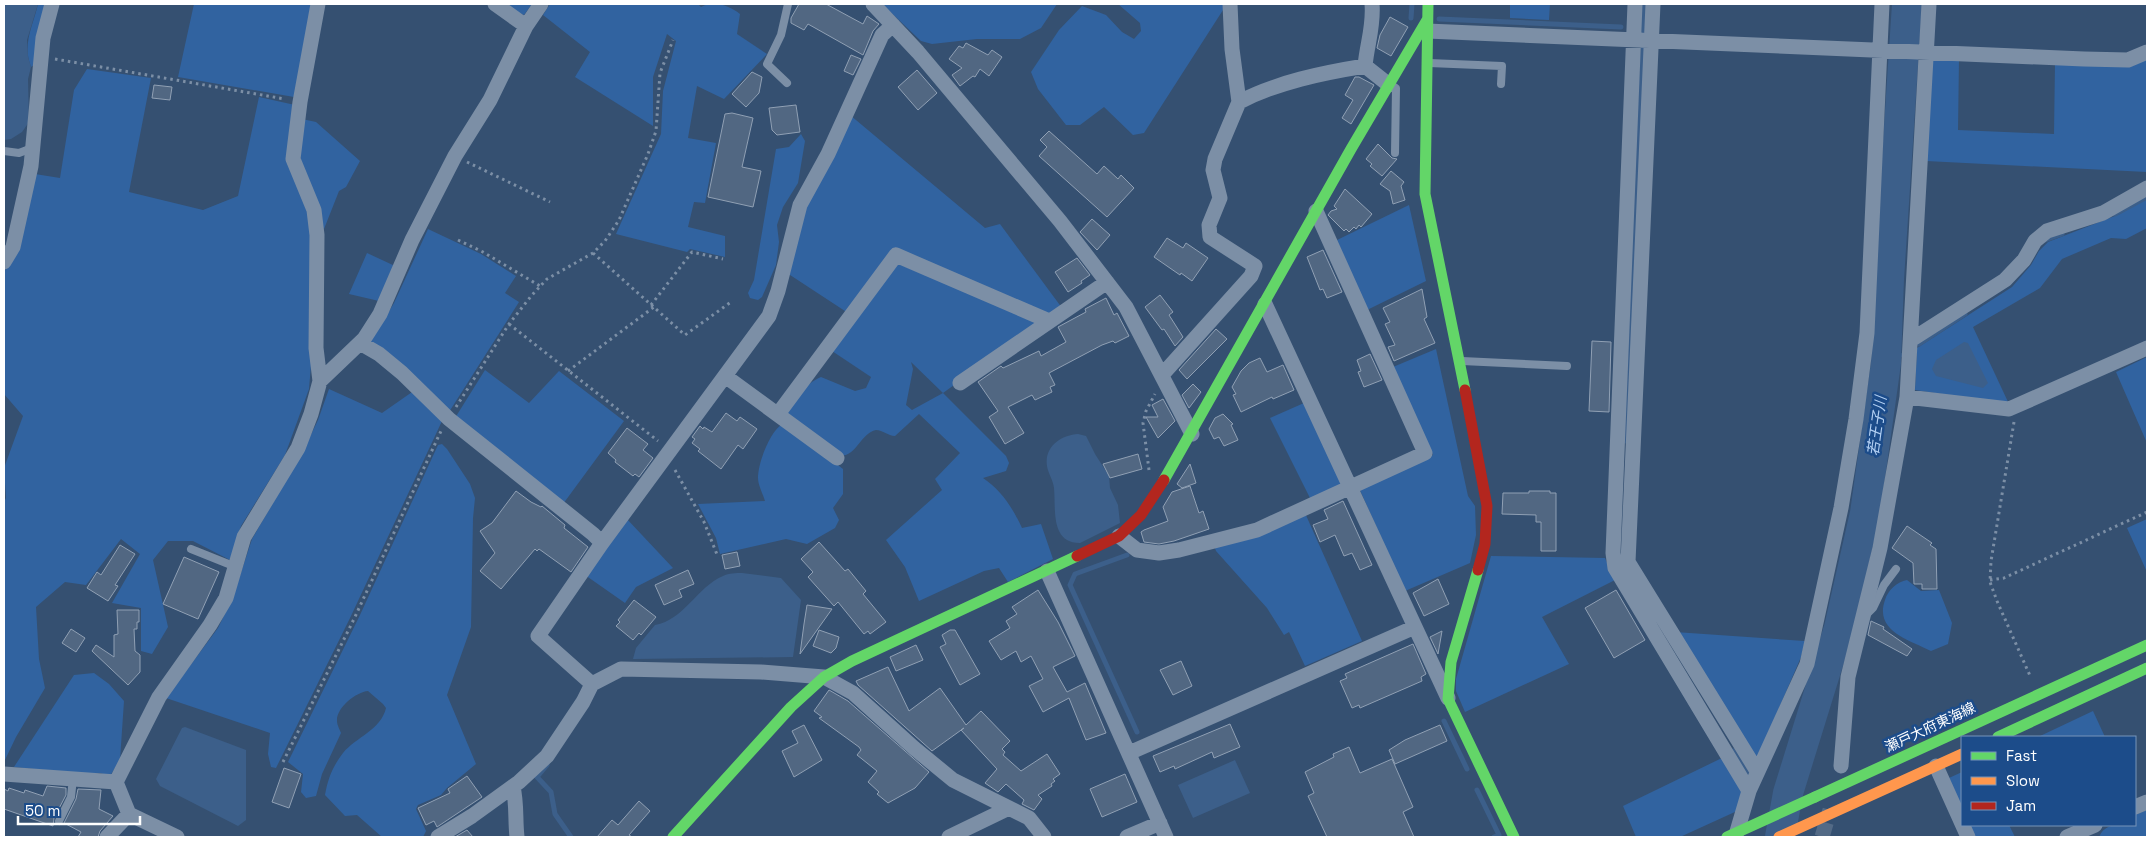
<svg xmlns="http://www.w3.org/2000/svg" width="2151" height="841" font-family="'Space Grotesk','Noto Sans JP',sans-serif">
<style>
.green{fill:#3163a0;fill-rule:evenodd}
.water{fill:#3c5f8a}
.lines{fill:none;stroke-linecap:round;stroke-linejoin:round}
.stream{stroke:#3c5f8a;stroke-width:5}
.river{stroke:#3c5f8a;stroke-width:30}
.building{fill:#516782;stroke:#90a0b4}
.street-tunnel{stroke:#536a86;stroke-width:15;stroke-dasharray:15 8;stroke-linecap:butt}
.path{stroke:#7c8fa6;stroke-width:3;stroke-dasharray:2.5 4;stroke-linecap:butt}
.lane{stroke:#7c8fa6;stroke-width:8}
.street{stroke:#7c8fa6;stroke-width:15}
.fast{stroke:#63d668;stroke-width:11}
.slow{stroke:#ff974d;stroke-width:11}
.jam{stroke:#b3261e;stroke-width:11}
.fast-bridge{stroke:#63d668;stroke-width:11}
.labels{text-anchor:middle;stroke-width:5;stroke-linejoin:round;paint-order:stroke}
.street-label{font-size:14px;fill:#fff;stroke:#1c4c8a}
.water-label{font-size:15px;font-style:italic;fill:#b3d0f3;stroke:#1c4c8a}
</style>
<rect width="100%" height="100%" fill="#355071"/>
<path class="green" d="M38,4H47L35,64L31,67C22,44 33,26 38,4Z
M194,4H313L294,97L178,77Z
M500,4H532L524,15Z
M550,4H698L701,7C714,0 729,5 740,14L737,34L767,54L724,99L697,86L688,138L716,143L705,203L694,202L688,227L725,236V257L690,249L687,252L616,234L661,134L663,91L676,41L667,34L653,77V126L575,77L590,52L543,15Z
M882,4H1057L1041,28L1020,39H977L932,44L921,41Z
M1118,4H1223V10L1144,133L1133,135L1104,107L1080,125H1066L1038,89L1031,72L1059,30L1082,6L1106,15L1122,32L1134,39L1141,31L1140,23Z
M1510,4H1550L1549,20L1510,18Z
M2147,57V172L1926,161L1932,60L1959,58L1958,130L2054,134L2055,63Z
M87,69L151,78L129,192L203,210L238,196L259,97L295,105L289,154L312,223L311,365L309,389L285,455L241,526L230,560L193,541H168L153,560L168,627L152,654L141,651V608L112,603L140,554L121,539L86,585L65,582L36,607L39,659L45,688L16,737L4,762V502L6,498L4,468L23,416L4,394V272L16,252L35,174L60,178L74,90Z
M850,115L985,228L1000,224L1062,308L1048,318L905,254L848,313L787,273L801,210Z
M302,119L316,122L360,161L346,187L339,191L324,229L320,225L300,168Z
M801,134L805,141L798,183L783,207L777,225L779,242L776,265L762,297L758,300L750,298L748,293L754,280L776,149L789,147Z
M2147,198V228L2126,239L2111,238L2062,259L2040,288L1973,327L2009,404L1915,390L1917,348L2012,287L2031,265L2039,251L2048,242L2120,214Z
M1409,205L1426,281L1367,310L1337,240Z
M428,229L481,254L516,276L505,293L519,302L449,412L369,344L394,303Z
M367,253L395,266L379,301L349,294Z
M896,263L1041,322L943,393L1006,456L1009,463L1006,471L983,478C1002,491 1012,507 1022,528L1041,524L1053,559L1008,582L999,568L984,571L919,601L905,567L886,540L942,490L935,479L960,453L919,414L895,436C888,436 883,430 876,430C861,433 857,455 841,456L786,415C796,398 803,385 821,377L855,391L866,388L871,377L829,349ZM911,362L943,393L912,410L906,405L913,369Z
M1436,349L1468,496L1475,506L1476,535L1470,563L1405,591L1359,488L1433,455L1393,367Z
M2147,357V443L2116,372Z
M485,370L529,403L559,371L624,421L563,504L455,418Z
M329,389L382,413L415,390L442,421L351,616L276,768L271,767L268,754L270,733L166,698L218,628L233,597L252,539L303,451L318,420Z
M1304,403L1344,485L1311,500L1270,418Z
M784,423L843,469V494L833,508L839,520L835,528L807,544L786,539L720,554L716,538L698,504L765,501C763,494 758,485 758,478C758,463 770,430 784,423Z
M442,444L447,449L470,484L475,498L473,518L471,627L447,695L476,764L447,788L441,795L418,805L416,809L426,831L423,837H382L357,815L345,816L325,795C328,778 333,766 343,753C356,737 381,730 386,708L383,704L368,691C356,692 336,708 337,721C337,725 340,730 341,733L322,774L316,796L306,798L301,792L303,774L288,762L360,615L438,445Z
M1305,513L1362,641L1305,666L1289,632L1284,635L1267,608L1216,551L1214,545Z
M626,518L673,568L636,587L625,603L585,575Z
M2147,519V572L2127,528Z
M1491,556L1605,558L1615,580L1542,617L1569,664L1465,712L1456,691V679Z
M1907,580L1921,591L1939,590L1952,623L1948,644L1931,651C1909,640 1874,631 1885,600C1888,590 1897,582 1907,580Z
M1675,632L1805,641L1801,657L1758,757H1751Z
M94,673L109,684L124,701L120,760L110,776L100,773H74L14,767L74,675Z
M2093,711L2105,737H2038Z
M1724,757L1743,789L1737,811L1680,837H1636L1623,806Z
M1962,772V808L1949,778Z
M2147,810V837H2099C2105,822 2121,825 2135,825V815Z
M1970,825H2009L2015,837H1975Z"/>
<path class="water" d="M4,4H38L27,40L28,57L31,67L28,79L29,122L22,132L11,139L4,140Z
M1964,342L1968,343L1988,383L1983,388L1936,376L1932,369L1936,360Z
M1078,434L1086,436L1095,454L1109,476L1110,488L1118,505L1120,523L1080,543C1050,543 1056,509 1054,488C1053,480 1048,473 1047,466C1044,446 1062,435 1078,434Z
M742,573L781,578L801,600L793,657L633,659L636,648L655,625C684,620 697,587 723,576C729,573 736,573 742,573Z
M185,727L246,750V820L238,826L160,786L156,779L182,728Z
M1235,760L1250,793L1193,818L1178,785Z"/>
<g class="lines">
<path class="stream" d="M1411,18L1412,4
M1439,19L1621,27
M1643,31L1644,4
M2115,214L2147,197
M2045,240L2062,234
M1919,344L1965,314
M1886,363L1900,355
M1625,441L1643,47
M1127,555L1075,574L1070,585L1137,732
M1444,721L1467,769
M1733,751L1748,774
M547,765L537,777L551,792L555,814L571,837
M1477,790L1499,835L1494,837"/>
<path class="river" d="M1780,837L1788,793L1839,628L1865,513L1886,363L1889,279L1907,4"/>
</g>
<path class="building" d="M799,4H826L863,24L867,16L879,24L873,31L863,55L808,24L804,30L791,23V18Z
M1390,17L1408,27L1391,56L1377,48L1380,35Z
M966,43L988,55L992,50L1002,57L989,76L980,69L975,77L973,76L960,86L952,75L962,68L949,59L959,46L963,48Z
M851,55L861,59L853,75L844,71Z
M917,70L937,93L918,110L898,87Z
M752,72L762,77L759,93L746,107L732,94Z
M1355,77H1359L1374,85L1351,124L1342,118L1353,100L1345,95Z
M154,85L172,87L170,100L152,98Z
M796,105L800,132L777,135L772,130L769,108Z
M732,113L753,118L742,167L761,171L753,207L708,197L725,114Z
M1049,131L1097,174L1104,166L1118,179L1121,175L1134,188L1107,217L1039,156L1047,147L1040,140Z
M1378,144L1392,158L1397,159L1382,176L1370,166L1372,164L1366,159Z
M1391,171L1404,182L1401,186L1405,200L1393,204L1390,191L1380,184Z
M1345,189L1372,214L1361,227L1359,225L1356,229L1354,227L1349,232L1346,229L1344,231L1328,215L1331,211L1337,209L1334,206Z
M1092,219L1110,235L1097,250L1080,232Z
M1167,238L1183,248L1186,243L1208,258L1192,281L1181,273L1180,275L1154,257Z
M1323,250L1342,292L1327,298L1323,289L1320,290L1307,257Z
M1077,258L1090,275L1081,281L1082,283L1068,292L1055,272Z
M1422,289L1427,317L1424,319L1435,343L1394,361L1388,347L1395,345L1385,324L1390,322L1383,308Z
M1160,295L1173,312L1169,315L1183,337L1175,346L1164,329L1162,330L1145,307Z
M1106,298L1114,315L1117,313L1129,336L1115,343L1113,341L1102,345L1049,373L1055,385L1050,387L1052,392L1035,400L1032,395L1008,407L1024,433L1005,444L989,417L998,411L978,382L1001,366L1003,368L1039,351L1041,356L1066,342L1058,327L1086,312L1085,309Z
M1216,329L1227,339L1187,379L1179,370Z
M1592,341L1611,342L1609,412L1589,411Z
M1370,354L1382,380L1364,387L1358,372L1361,371L1357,360Z
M1260,358L1267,372L1283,365L1294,390L1273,399L1272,397L1241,412L1233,395L1236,394L1232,387L1241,371L1249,363Z
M1193,384L1201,392L1189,408L1182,395Z
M1163,399L1175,421L1158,438L1146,417H1158L1152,405Z
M726,413L737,421L740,417L757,429L743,449L738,445L721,469L698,451L700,449L692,443L695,439L692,437L700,426L703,429L704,427L712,432Z
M1223,414L1233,424L1231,425L1238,440L1224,446L1219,437L1214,439L1209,429L1215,418Z
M627,428L648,444L643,450L653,458L639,477L635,474L633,476L615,462L616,460L608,453Z
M1138,454L1142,469L1110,478L1103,464Z
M1190,464L1196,483L1182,488L1177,484Z
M1190,486L1199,513L1203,511L1209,529L1174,541L1159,544L1144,542L1141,532L1144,530L1168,521L1163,507L1172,492Z
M516,491L531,502L541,507L542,506L565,525L564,528L588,547L571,572L539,549L537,551L535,549L501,589L480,571L495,553L480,531L492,523Z
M1529,491H1550V493H1556V551H1541V522H1536V515L1502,514L1503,493H1529Z
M1343,501L1372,565L1360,570L1352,553L1344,556L1335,535L1320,542L1313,525L1328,519L1324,510Z
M1907,526L1932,543L1930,545L1936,549L1937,589H1922V584H1914L1913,563L1892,548Z
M819,542L845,571L848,569L866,591L863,594L886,622L870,634L868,631L864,634L838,602L834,606L808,577L813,572L801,559Z
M120,545L135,554L115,585L118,586L108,601L87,588L97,572L101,575Z
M737,552L740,566L725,569L722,555Z
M184,557L219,572L198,619L163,604Z
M688,570L694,584L679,590L682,597L664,605L655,585Z
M1438,579L1449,604L1424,616L1413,593Z
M1038,590L1058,622L1075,656L1053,667L1067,692L1085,683L1106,733L1086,740L1069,698L1043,712L1029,686L1043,679L1031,656L1021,662L1016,651L1001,660L989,641L1010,628L1006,621L1017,614L1012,607Z
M1616,590L1645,640L1614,658L1585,608Z
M634,600L656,617L641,635L639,633L633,640L616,626L620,622L618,620Z
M807,605L832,609L800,654L804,624Z
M117,610H139V622H137V629H134L135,651L140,655V672L128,685L92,651L96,645L114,657V635L118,634Z
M1871,621L1884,627L1883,629L1912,649L1907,656L1868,635Z
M71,629L85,638L76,652L62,643Z
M819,630L839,637L836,648L831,653L813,646Z
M950,630H955L980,674L960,685L940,647L946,644L942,635Z
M1442,631L1438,654L1430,637Z
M1413,644L1426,674L1421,677L1422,681L1360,708L1359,705L1352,708L1340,681L1347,678L1345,674Z
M916,645L923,660L896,671L890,657Z
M1181,661L1192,686L1173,695L1160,670Z
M888,667L909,711L940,688L966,725L981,711L1010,741L1002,749L1005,752L1003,755L1021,771L1047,754L1060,774L1053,779L1055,781L1051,784L1052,786L1038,795L1042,799L1034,810L1022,804L1024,800L1006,784L998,792L985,783L997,769L961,730L964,728L932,751L858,685L856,681Z
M829,690L848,701L929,772L915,788L888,803L877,794L879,792L868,782L877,771L857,755L861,750L859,747L819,718L822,717L814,711Z
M1230,724L1240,747L1214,758L1212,752L1175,769L1174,766L1160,772L1153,756Z
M804,725L822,760L794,777L782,751L798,743L792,731Z
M1440,725L1447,741L1395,764L1389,750L1405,740Z
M1349,747L1360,773L1392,759L1413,807L1403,812L1414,837H1327L1308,796L1314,793L1305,772L1334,757L1333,754Z
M284,768L301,774L289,808L272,802Z
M1125,774L1137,802L1102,817L1090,789Z
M467,776L482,797L437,827L434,821L426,825L418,808L450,793L448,789Z
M47,786L66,788V795L54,818L53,826L4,809V789L8,791L9,788L24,793L25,790L43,796Z
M78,789L101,790L99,809L113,816L100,831L98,837H78L81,832L64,823L76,799Z
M639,801L650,811L629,835L632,837H597L612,820L618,825Z
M467,830L473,837H455Z"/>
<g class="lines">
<path class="street-tunnel" d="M1822,837L1830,810"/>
<path class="path" d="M55,59L285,99
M467,162L550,202
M458,240L483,252L540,286
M593,253L685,335L731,302
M651,305L692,252L723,259
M509,324L658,441
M568,371L654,307
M456,407L509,324L532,295L547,279L593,253L605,241L619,220L648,154L656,131L660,73L673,40
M2014,422L1991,561L1990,582L1997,601L2031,678
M675,470L704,522L718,557
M1149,470L1143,423L1146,411L1155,394
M1990,580L2004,578L2147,512
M283,762L354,619L441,431"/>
<path class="lane" d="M1429,63L1502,66L1501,84
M787,83L767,64L781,35L788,4
M1394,87L1396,88L1395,153
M4,151L19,153L32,148
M1462,361L1567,366
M191,549L236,567
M1866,615L1873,608L1884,585L1896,569
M59,821L71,797L73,778"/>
<path class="street" d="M495,4L526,26
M873,4L918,52L1060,221L1126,307L1192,434
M1230,4L1232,49L1239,102
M1635,4L1613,553L1615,568L1749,791L1736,835
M1653,4L1628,562L1757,771
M1427,31L2084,59L2128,60L2147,52
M1365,66C1367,44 1374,26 1372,4
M4,262L13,247L31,166L43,38L52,4
M1265,304L1448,698
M1911,340L2005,280L2024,260L2035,241L2047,231L2103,213L2147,188
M360,343L379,354L402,373L449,419L593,534L602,543
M1162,375L1251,276L1255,266L1210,237L1209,225L1220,198L1213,170L1215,159L1239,102C1278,82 1322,73 1365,66L1389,85
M725,376L837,458
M320,381L364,339L380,314L412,240L455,156L490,100L526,26L541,4
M960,383L1107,282
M1907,397L2009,409L2147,348
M778,414L896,255L1049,321
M1119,536L1137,550L1159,553L1179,550L1257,530L1425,453L1316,211
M1047,571L1166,837
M592,684L538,636L602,543L769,316L778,291L800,205L828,154L882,35L893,25
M1129,753L1415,627
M1841,766L1848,677L1880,548L1907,397L1929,4
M1936,766L1968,837
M4,774L116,782
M513,787C517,803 515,820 517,837
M1749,791L1807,664L1841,508L1856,419L1867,333L1882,4
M2135,807L2147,802
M107,837L129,814
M177,837L129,814L116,782L159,697L210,625L226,598L244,537L298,448L311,414L320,381L316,348L317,235L314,210L293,159L300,102L318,4
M438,837L472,816L519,782L547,756L583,702L592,684L621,669L761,672L824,677L853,693L914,748L953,780L1029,818L1044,837
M949,837L1009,808
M1127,837L1160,823
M2067,837L2095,825"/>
<path class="fast" d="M1428,4L1425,194L1465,390
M1164,480L1351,149L1427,20
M1478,570L1451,662L1448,699L1514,837
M1998,737L2147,668
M1815,797L2147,645
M673,837L791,707L824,677L852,661L1077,556"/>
<path class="slow" d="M1779,837L1962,754"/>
<path class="jam" d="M1465,390L1487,506L1485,544L1478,570
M1077,556L1119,536L1141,515L1164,480"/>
<path class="fast-bridge" d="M1727,837L1815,797"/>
</g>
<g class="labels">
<g class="street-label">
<text transform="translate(1930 727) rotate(-25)" y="5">瀬戸大府東海線</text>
</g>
<g class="water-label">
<text transform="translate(1877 426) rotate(-82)" y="5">若王子川</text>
</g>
</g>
<rect width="2151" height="841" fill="none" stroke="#ffffff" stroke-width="10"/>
<rect x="1961" y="736" width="175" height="90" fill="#1c4c8a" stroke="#7794b9"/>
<rect x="1971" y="752" width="25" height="8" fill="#63d668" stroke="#7794b9"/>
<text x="2006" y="761" font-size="15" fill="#ffffff">Fast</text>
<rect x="1971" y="777" width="25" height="8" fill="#ff974d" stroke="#7794b9"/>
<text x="2006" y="786" font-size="15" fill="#ffffff">Slow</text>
<rect x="1971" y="802" width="25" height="8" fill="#b3261e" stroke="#7794b9"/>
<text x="2006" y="811" font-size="15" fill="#ffffff">Jam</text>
<path d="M18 816v8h122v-8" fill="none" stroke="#ffffff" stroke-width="2.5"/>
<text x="25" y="816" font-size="15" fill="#ffffff" stroke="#1c4c8a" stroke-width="4" paint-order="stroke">50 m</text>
</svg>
